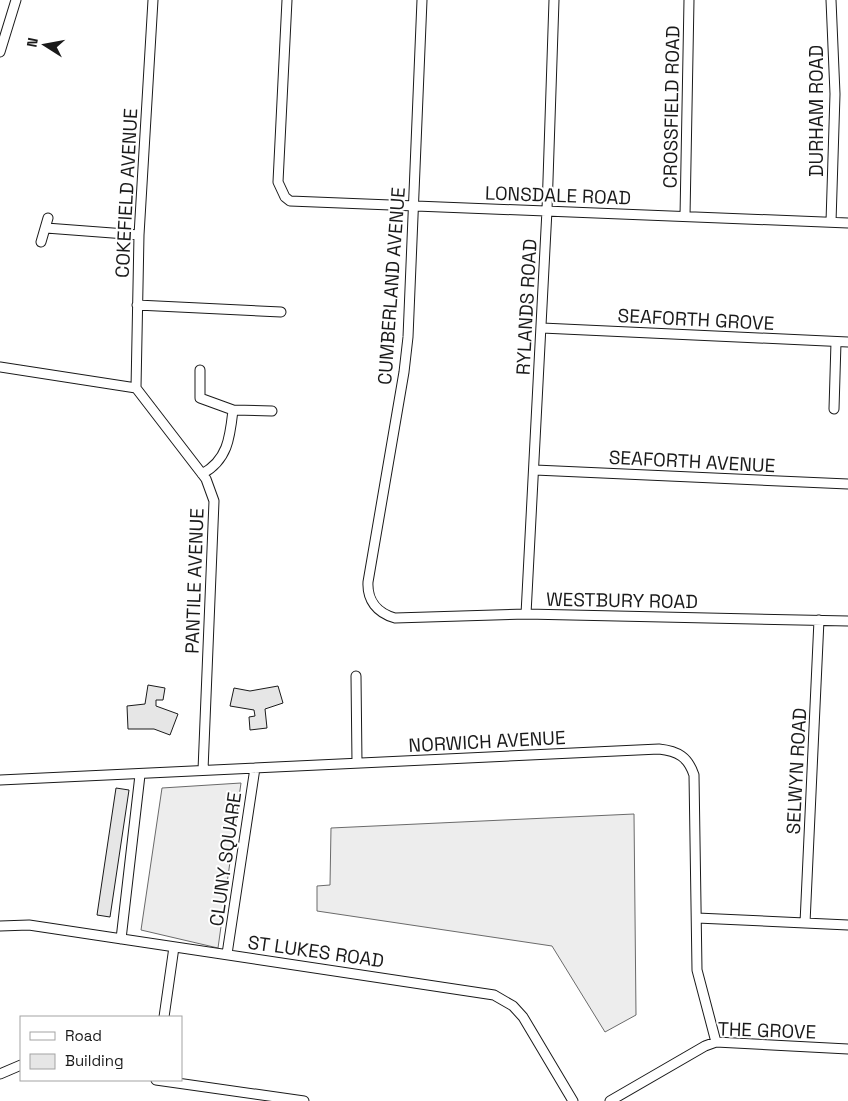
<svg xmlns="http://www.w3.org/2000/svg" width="848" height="1101" font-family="'Space Grotesk',sans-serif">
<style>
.built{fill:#ededed;stroke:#6a6a6a}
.building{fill:#e6e6e6;stroke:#1a1a1a}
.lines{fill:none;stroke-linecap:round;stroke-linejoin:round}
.street-casing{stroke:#1a1a1a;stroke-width:11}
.street{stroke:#fff;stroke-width:9}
.labels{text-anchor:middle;stroke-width:4;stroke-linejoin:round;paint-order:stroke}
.street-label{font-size:19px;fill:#1a1a1a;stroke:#fff}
</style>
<rect width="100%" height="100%" fill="#fff"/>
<path class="built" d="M241,783L218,948L141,930L162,788Z
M634,814L636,1015L605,1032L552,946L317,911V886L330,885L331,828Z"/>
<path class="building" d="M148,685L165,688L163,700H156V706L178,714L170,735L154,729H128L127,706L145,704Z
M278,686L283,703L265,709L267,728L250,730L249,717L255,716L254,710L230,706L234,688L250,691Z
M116,788L129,790L110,917L97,915Z"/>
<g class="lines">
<defs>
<path id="street" d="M287,0L278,182L285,197L290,201L848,223
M422,0L408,337L404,372L368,582C367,600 377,613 395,618L526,614L848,621
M831,0L835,94L831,222
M0,52L16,0
M685,216L689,0
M46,228L139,235
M41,242L48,218
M137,305L281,312
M542,328L848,342
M0,367L136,388
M200,370V398L233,410L272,411
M136,388L206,479L214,501L203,770
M136,388L139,235L153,0
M834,409L836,342
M535,470L848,484
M202,474C228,460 230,437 233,410
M526,614L547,210L554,0
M356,676L357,763
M0,780L659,749C678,751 688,757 694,775L697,970L716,1042
M697,918L848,925
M805,923L819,620
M0,926L29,925L494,995L513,1006L523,1017L573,1101
M121,939L140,775
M227,954L255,768
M164,1017L174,947
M0,1074L21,1065
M156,1080L304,1101
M610,1101L705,1046L716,1042L848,1049"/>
</defs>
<use href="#street" class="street-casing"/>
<use href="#street" class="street"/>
</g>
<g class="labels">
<g class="street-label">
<text transform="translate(671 107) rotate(-89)" y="7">CROSSFIELD ROAD</text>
<text transform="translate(816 111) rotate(-90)" y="7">DURHAM ROAD</text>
<text transform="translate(126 193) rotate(-87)" y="7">COKEFIELD AVENUE</text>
<text transform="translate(558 195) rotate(2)" y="7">LONSDALE ROAD</text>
<text transform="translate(391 286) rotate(-86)" y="7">CUMBERLAND AVENUE</text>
<text transform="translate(526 307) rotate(-87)" y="7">RYLANDS ROAD</text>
<text transform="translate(696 319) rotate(3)" y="7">SEAFORTH GROVE</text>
<text transform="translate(692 461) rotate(3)" y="7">SEAFORTH AVENUE</text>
<text transform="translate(194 581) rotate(-88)" y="7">PANTILE AVENUE</text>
<text transform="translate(622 600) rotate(1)" y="7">WESTBURY ROAD</text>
<text transform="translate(487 741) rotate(-3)" y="7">NORWICH AVENUE</text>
<text transform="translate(796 771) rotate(-87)" y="7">SELWYN ROAD</text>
<text transform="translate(225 859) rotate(-82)" y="7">CLUNY SQUARE</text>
<text transform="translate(316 951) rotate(8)" y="7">ST LUKES ROAD</text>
<text transform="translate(767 1030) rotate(2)" y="7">THE GROVE</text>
</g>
</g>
<rect x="20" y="1016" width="162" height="65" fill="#ffffff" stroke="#a3a3a3"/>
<rect x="30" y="1032" width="25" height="8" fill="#ffffff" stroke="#a3a3a3"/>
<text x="65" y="1041" font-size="15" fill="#1a1a1a">Road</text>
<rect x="30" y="1054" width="25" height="15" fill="#e6e6e6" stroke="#a3a3a3"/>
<text x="65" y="1066" font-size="15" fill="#1a1a1a">Building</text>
<g transform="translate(45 45) rotate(281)" stroke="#ffffff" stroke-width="4" paint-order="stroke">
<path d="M0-4L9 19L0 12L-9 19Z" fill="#1a1a1a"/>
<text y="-8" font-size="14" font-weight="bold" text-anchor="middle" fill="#1a1a1a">N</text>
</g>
</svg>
